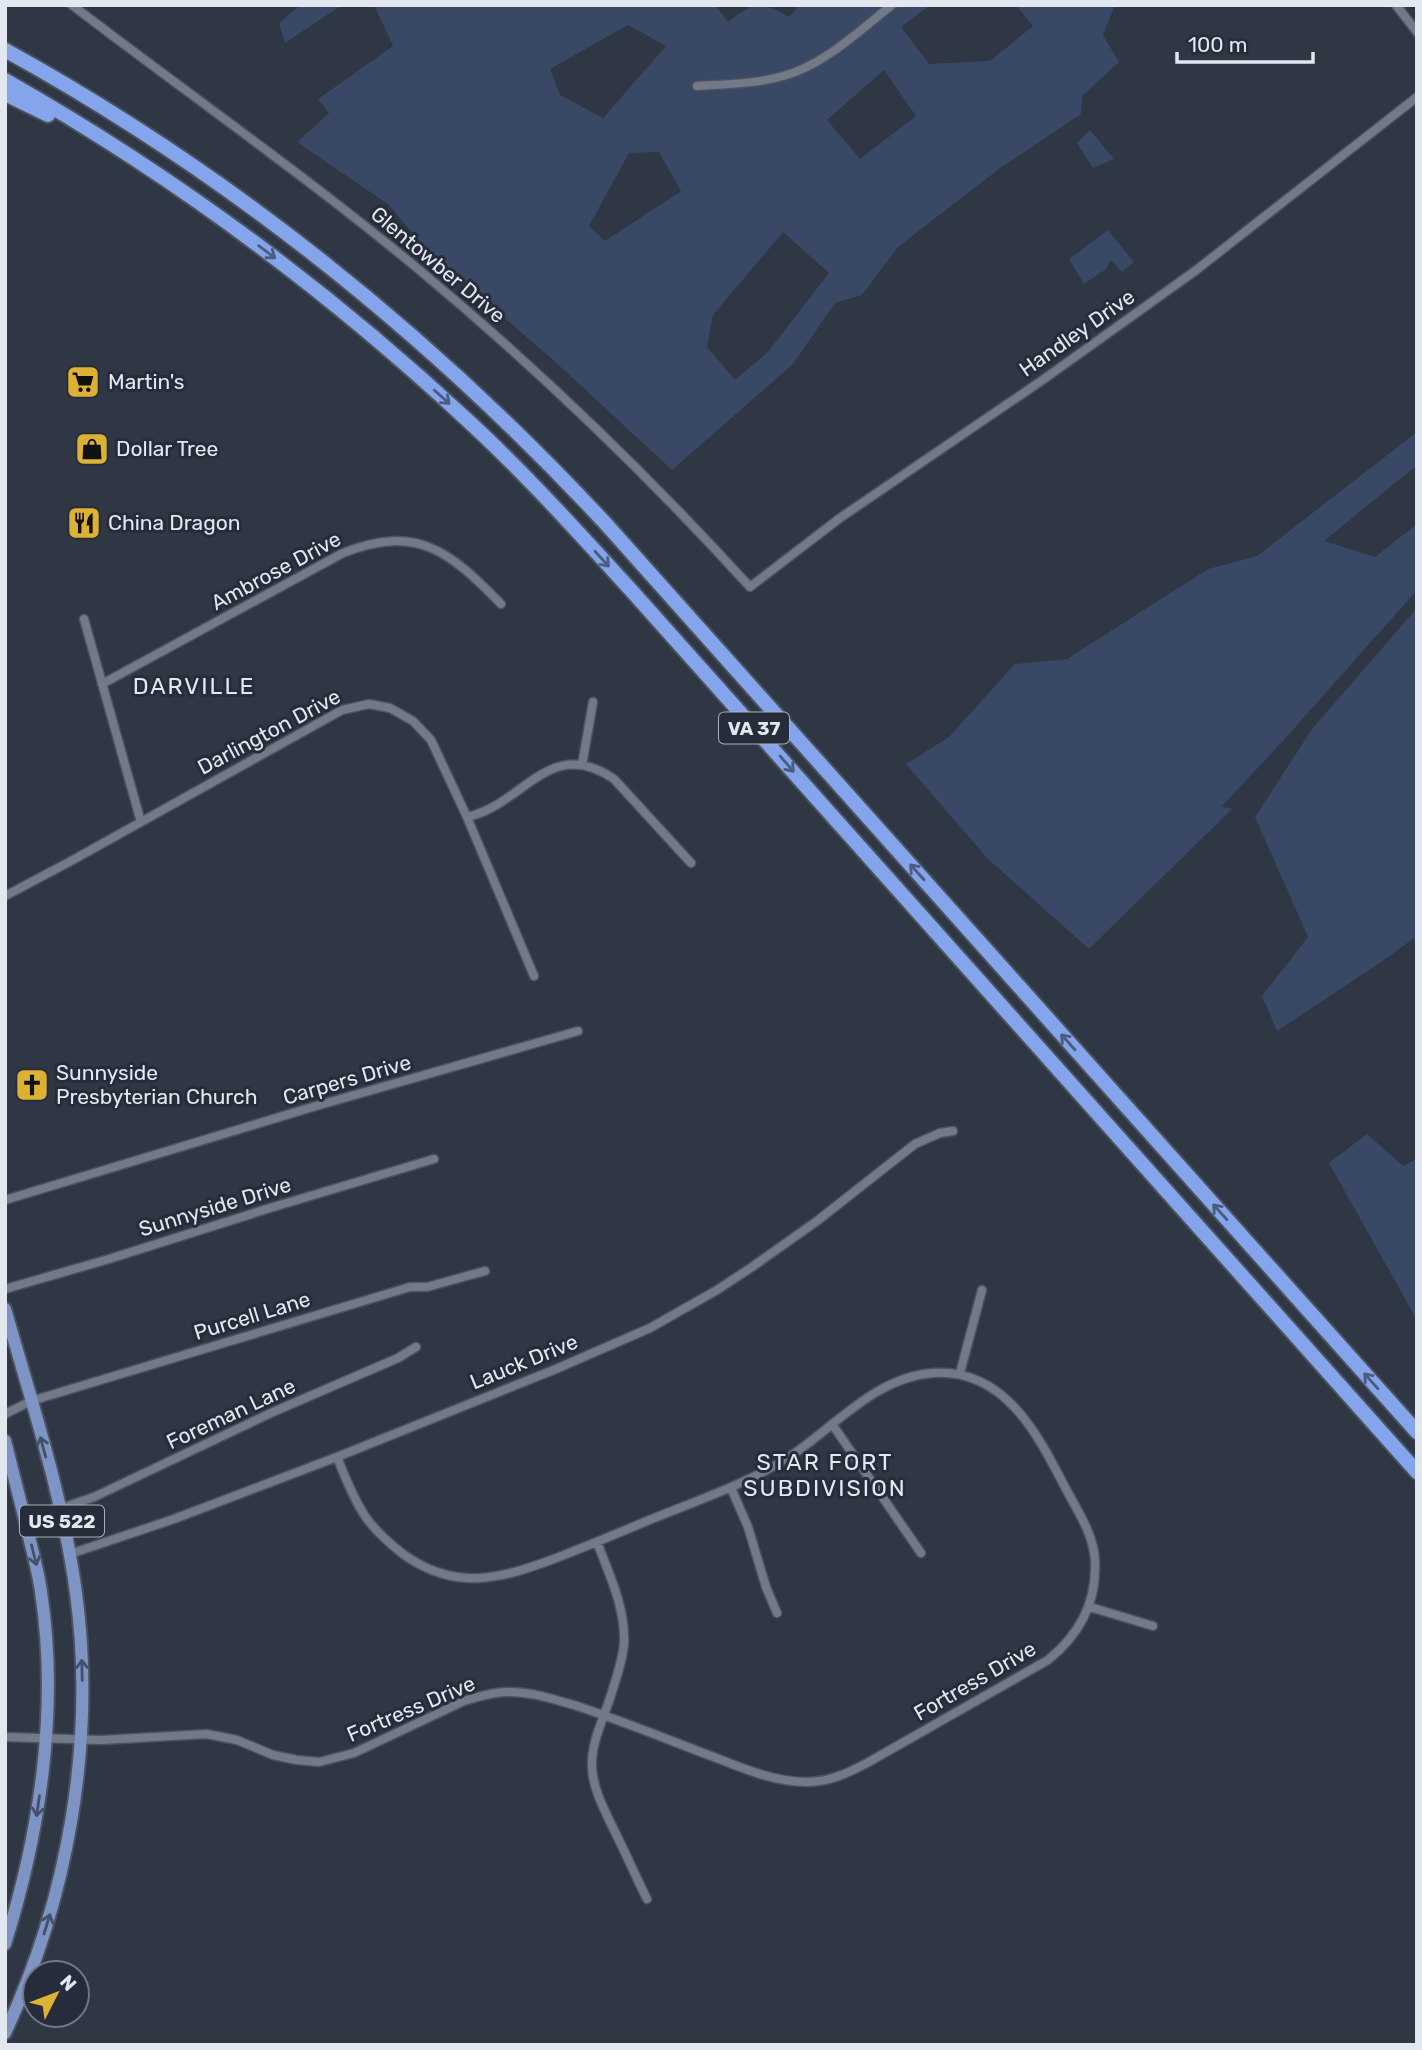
<svg xmlns="http://www.w3.org/2000/svg" width="1422" height="2050" font-family="Rubik,sans-serif">
<style>
.green{fill:#394865;fill-rule:evenodd}
.lines{fill:none;stroke-linecap:round;stroke-linejoin:round}
.street-casing{stroke:#4c525d;stroke-width:11}
.primary-casing{stroke:#4c525d;stroke-width:16}
.highway-casing{stroke:#4c525d;stroke-width:18}
.street{stroke:#727a8a;stroke-width:8}
.primary{stroke:#7d94c4;stroke-width:12}
.highway{stroke:#84a5eb;stroke-width:14}
.oneway{stroke:#4c5c80}
.oneway2{stroke:#44506a}
.labels{text-anchor:middle;stroke-width:6;stroke-linejoin:round;paint-order:stroke}
.shield{fill:#262c39;stroke:#aaafb9;stroke-width:2}
.shield-label{font-size:19px;font-weight:bold;fill:#e3e7f0}
.street-label{font-size:21px;fill:#e3e7f0;stroke:#262c39}
.poi-label{font-size:21px;fill:#e3e7f0;stroke:#262c39;text-anchor:start}
.neighbourhood-label{font-size:23px;letter-spacing:2px;fill:#e3e7f0;stroke:#262c39}
</style>
<rect width="100%" height="100%" fill="#2f3644"/>
<path class="green" d="M301,5H342L285,43L279,23Z
M374,5H715L728,22C754,2 759,0 789,17L800,5H930L901,27L929,64L990,61L1033,26L1016,5H1115L1103,35L1119,62L1082,96L1081,114L999,169L898,247L862,295L835,303L793,364L672,470L551,358L431,255L389,205L297,142L329,113L318,99L393,46ZM628,25L666,46L603,118L560,95L550,69ZM884,70L916,116L860,159L827,120ZM659,152L681,191L605,241L589,226L629,153ZM783,232L829,273L768,352L735,380L707,347L713,315Z
M1090,130L1114,159L1093,168L1077,143Z
M1108,230L1134,262L1122,272L1111,260L1106,269L1084,284L1069,259Z
M1417,432V465L1324,541L1375,557L1417,524V590L1282,742L1222,806L1232,809L1089,949L987,858L906,764L949,737L1015,664L1067,659L1208,569L1257,556Z
M1417,608V936L1381,962L1277,1031L1262,996L1308,937L1255,817L1312,729Z
M1367,1134L1403,1166L1417,1159V1320L1329,1163Z"/>
<g class="lines">
<defs>
<path id="street" d="M72,5C187,93 306,176 417,268C535,366 647,474 750,587L840,518L1044,379L1195,271L1417,97
M1396,5L1417,32
M697,86C725,84 756,84 783,76C823,66 860,30 892,5
M84,619L141,822
M102,684L343,553C418,523 451,553 501,604
M582,765L593,702
M467,817C525,804 549,735 614,779L691,863
M5,896L71,861L342,710L369,704L390,708L413,721L431,740L467,817L534,976
M5,1200L316,1106L578,1031
M5,1289L109,1259L270,1208L434,1159
M960,1373L982,1290
M5,1414L31,1401L410,1287H427L485,1271
M832,1424L921,1553
M731,1488L748,1527L766,1587L777,1613
M59,1509L94,1497L273,1412L398,1358L416,1347
M597,1542C609,1574 626,1609 624,1644C622,1664 615,1682 609,1701C602,1722 591,1744 592,1767C593,1790 605,1811 615,1832C626,1854 636,1877 647,1899
M70,1554L174,1519L337,1457L556,1369L650,1328L717,1290L752,1267L817,1221L915,1144L940,1133L953,1131
M1090,1607L1153,1626
M5,1737L101,1740L207,1734L237,1740L273,1755L297,1760L319,1762L354,1753L464,1701C478,1697 492,1692 506,1692C529,1691 552,1699 574,1705C623,1721 671,1741 719,1759C747,1770 776,1782 807,1782C829,1782 848,1773 867,1763L1048,1660C1079,1635 1097,1602 1095,1561C1094,1536 1079,1513 1067,1491C1039,1437 1006,1368 933,1373C875,1377 835,1427 789,1457C742,1487 686,1504 635,1526C609,1537 584,1547 559,1557C503,1578 457,1593 403,1554C389,1543 375,1531 365,1516C353,1498 345,1477 337,1457"/>
<path id="primary" d="M5,1309C32,1403 63,1497 76,1593C96,1741 68,1899 5,2033
M5,1441C12,1469 19,1497 26,1524C31,1547 38,1569 41,1592C59,1708 40,1833 5,1944"/>
<path id="highway" d="M5,50C230,174 431,336 606,524L1417,1432
M5,80C171,174 325,288 465,418C523,471 577,531 630,589L1417,1472
M5,94L48,115"/>
</defs>
<use href="#street" class="street-casing"/>
<use href="#primary" class="primary-casing"/>
<use href="#highway" class="highway-casing"/>
<use href="#street" class="street"/>
<use href="#primary" class="primary"/>
<use href="#highway" class="highway"/>
</g>
<defs><path id="oneway-shaft" d="M-6 0H5M1.5-3L5.5 0L1.5 3" fill="none" stroke-width="1.6" stroke-linecap="round" stroke-linejoin="round" transform="scale(1.75)"/></defs>
<g class="oneway">
<use href="#oneway-shaft" transform="translate(267 252) rotate(37)"/>
<use href="#oneway-shaft" transform="translate(442 397) rotate(42)"/>
<use href="#oneway-shaft" transform="translate(602 559) rotate(48)"/>
<use href="#oneway-shaft" transform="translate(787 764) rotate(49)"/>
<use href="#oneway-shaft" transform="translate(917 872) rotate(-132)"/>
<use href="#oneway-shaft" transform="translate(1068 1042) rotate(-132)"/>
<use href="#oneway-shaft" transform="translate(1220 1212) rotate(-132)"/>
<use href="#oneway-shaft" transform="translate(1371 1381) rotate(-132)"/>
</g>
<g class="oneway2">
<use href="#oneway-shaft" transform="translate(43 1447) rotate(-105)"/>
<use href="#oneway-shaft" transform="translate(34 1555) rotate(76)"/>
<use href="#oneway-shaft" transform="translate(82 1670) rotate(-91)"/>
<use href="#oneway-shaft" transform="translate(38 1806) rotate(98)"/>
<use href="#oneway-shaft" transform="translate(47 1924) rotate(-73)"/>
</g>
<defs>
<symbol id="supermarket-square" viewBox="-11 -11 22 22"><rect x="-9" y="-9" width="18" height="18" rx="4" fill="#ddb133" stroke="#262c39"/><path d="M-6-5.5h2.5l.6 2H6L4.5 2H-2.5L-4.4-4H-6ZM-1.5 3.2a1.3 1.3 0 1 0 .1 0ZM3 3.2a1.3 1.3 0 1 0 .1 0Z" fill="#111"/></symbol>
<symbol id="shop-square" viewBox="-11 -11 22 22"><rect x="-9" y="-9" width="18" height="18" rx="4" fill="#ddb133" stroke="#262c39"/><path d="M-5-2.5h2.3a2.7 3.5 0 0 1 5.4 0H5L5.5 6h-11ZM-1.5-2.5h3a1.5 2.3 0 0 0-3 0Z" fill="#111"/></symbol>
<symbol id="restaurant-square" viewBox="-11 -11 22 22"><rect x="-9" y="-9" width="18" height="18" rx="4" fill="#ddb133" stroke="#262c39"/><path d="M-5-6h1v4h1v-4h1v4h1v-4h1v5L-1.5 .5V6h-2V.5L-5-1ZM5-6V6H3V1.5H1.5Q1.5-4 5-6Z" fill="#111"/></symbol>
<symbol id="church-square" viewBox="-11 -11 22 22"><rect x="-9" y="-9" width="18" height="18" rx="4" fill="#ddb133" stroke="#262c39"/><path d="M-1.2-6h2.4v3.5h3.3v2.4h-3.3V6h-2.4V-.1h-3.3v-2.4h3.3Z" fill="#111"/></symbol>
</defs>
<g fill-rule="evenodd">
<use href="#supermarket-square" x="64" y="363" width="38" height="38"/>
<use href="#shop-square" x="73" y="430" width="38" height="38"/>
<use href="#restaurant-square" x="65" y="504" width="38" height="38"/>
<use href="#church-square" x="13" y="1066" width="38" height="38"/>
</g>
<g class="labels">
<g class="shield">
<rect x="719" y="712.5" width="70" height="31" rx="5"/>
<rect x="20" y="1505.5" width="84" height="31" rx="5"/>
</g>
<g class="shield-label">
<text x="754" y="735">VA 37</text>
<text x="62" y="1528">US 522</text>
</g>
<g class="street-label">
<text transform="translate(438 265) rotate(40)" y="7">Glentowber Drive</text>
<text transform="translate(1077 333) rotate(-35)" y="7">Handley Drive</text>
<text transform="translate(276 571) rotate(-28)" y="7">Ambrose Drive</text>
<text transform="translate(269 732) rotate(-28)" y="7">Darlington Drive</text>
<text transform="translate(347 1080) rotate(-16)" y="7">Carpers Drive</text>
<text transform="translate(215 1207) rotate(-17)" y="7">Sunnyside Drive</text>
<text transform="translate(252 1316) rotate(-17)" y="7">Purcell Lane</text>
<text transform="translate(524 1362) rotate(-22)" y="7">Lauck Drive</text>
<text transform="translate(231 1414) rotate(-25)" y="7">Foreman Lane</text>
<text transform="translate(975 1681) rotate(-30)" y="7">Fortress Drive</text>
<text transform="translate(411 1709) rotate(-23)" y="7">Fortress Drive</text>
</g>
<g class="poi-label">
<text x="108" y="389">Martin's</text>
<text x="116" y="456">Dollar Tree</text>
<text x="108" y="530">China Dragon</text>
<text x="56" y="1080">Sunnyside<tspan x="56" dy="24">Presbyterian Church</tspan></text>
</g>
<g class="neighbourhood-label">
<text x="194" y="694">DARVILLE</text>
<text x="825" y="1470">STAR FORT<tspan x="825" dy="26">SUBDIVISION</tspan></text>
</g>
</g>
<rect width="1422" height="2050" fill="none" stroke="#e3e7f0" stroke-width="14"/>
<g transform="translate(56 1994) rotate(48)"><circle r="33" fill="#262c39" stroke="#727782" stroke-width="2"/>
<path d="M0-5L12 26L0 18L-12 26Z" fill="#ddb133"/>
<text y="-10" font-size="19" font-weight="bold" text-anchor="middle" fill="#e3e7f0">N</text>
</g>
<path d="M1177 52v10h136v-10" fill="none" stroke="#e3e7f0" stroke-width="3.5"/>
<text x="1188" y="52" font-size="21" fill="#e3e7f0" stroke="#262c39" stroke-width="5" paint-order="stroke">100 m</text>
</svg>
